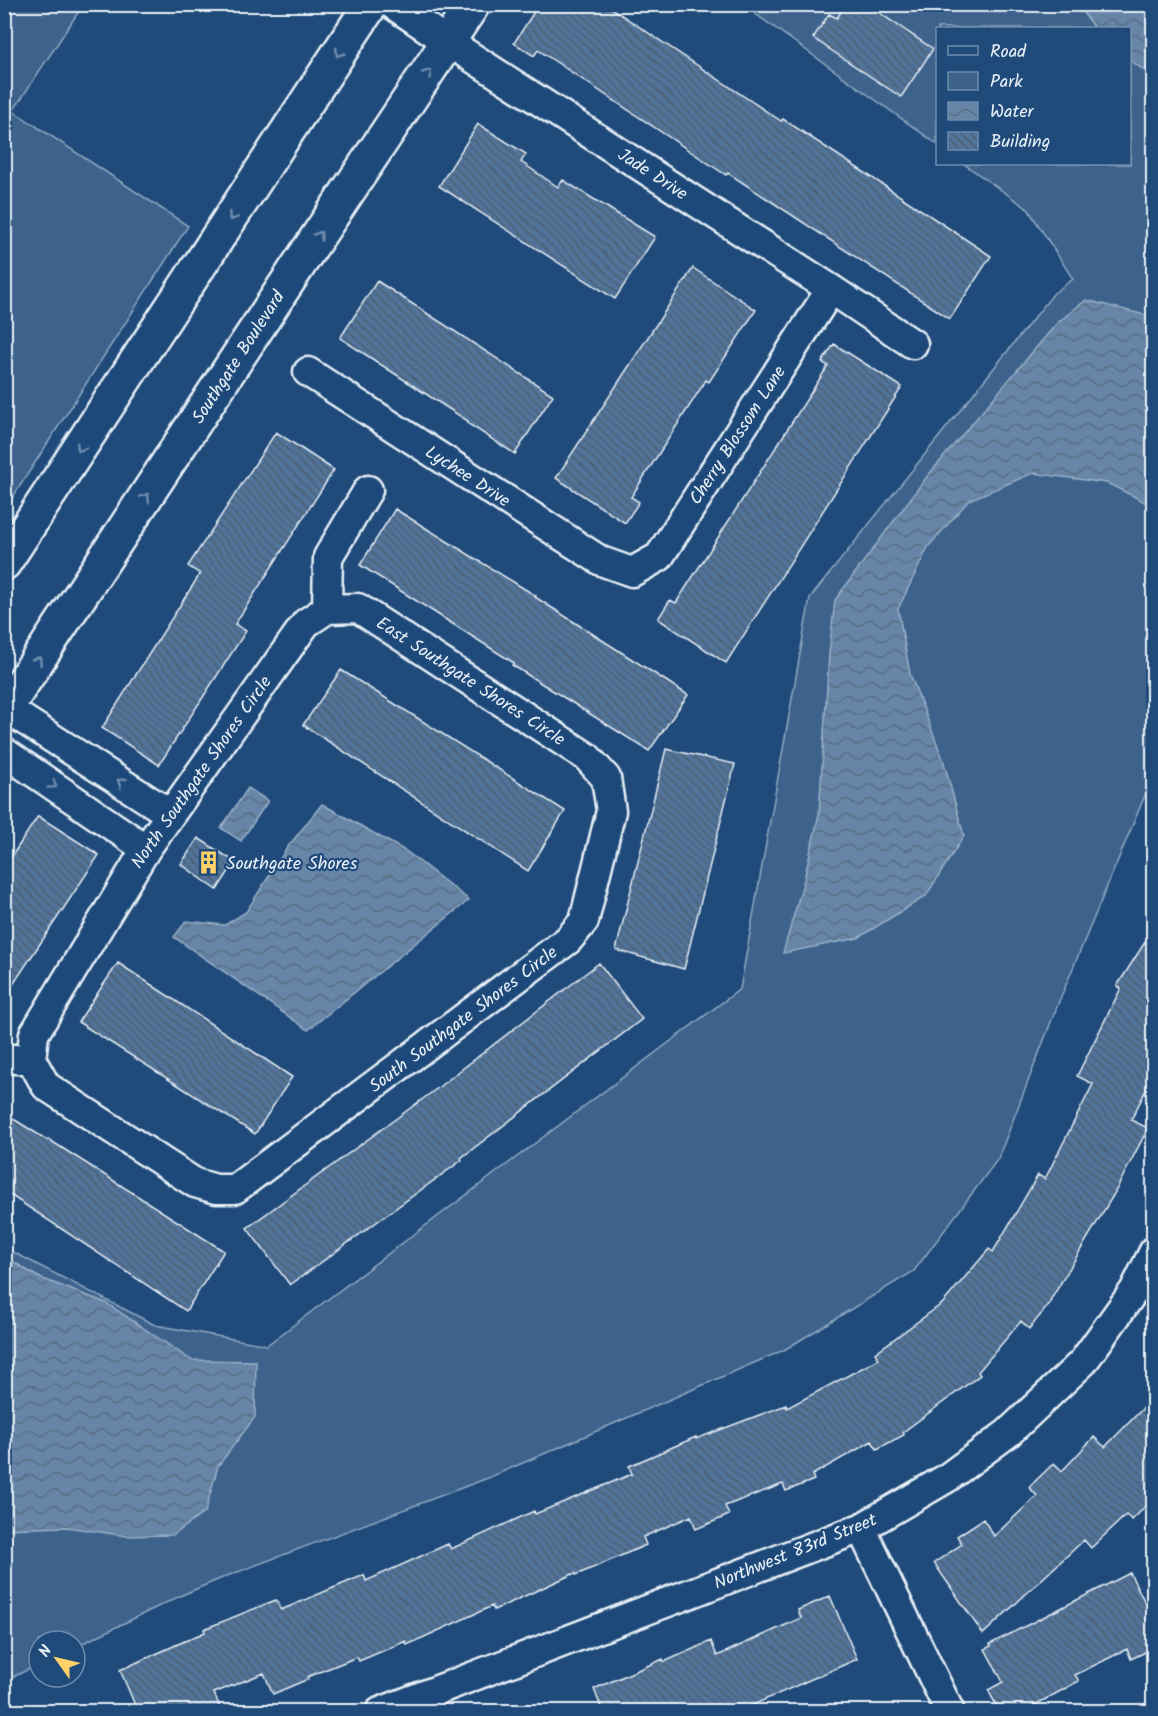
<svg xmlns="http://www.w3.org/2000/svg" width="1158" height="1716" font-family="Kalam,sans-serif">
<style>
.green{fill:#3c628c;stroke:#92aac2;stroke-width:1.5}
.water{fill:url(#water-waves);stroke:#9ab0c7;stroke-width:1.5}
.building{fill:url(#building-back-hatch);stroke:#e8f1f8;stroke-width:1.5}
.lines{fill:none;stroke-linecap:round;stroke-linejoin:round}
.minor-casing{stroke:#e8f1f8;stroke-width:33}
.secondary-casing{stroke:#e8f1f8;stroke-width:38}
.minor{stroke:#1f4a7a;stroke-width:28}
.secondary{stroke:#1f4a7a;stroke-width:33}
.oneway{stroke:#6f8dac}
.labels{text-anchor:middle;stroke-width:4.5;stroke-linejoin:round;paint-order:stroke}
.street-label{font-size:18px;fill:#e8f1f8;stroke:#1f4a7a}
.poi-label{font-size:18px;fill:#e8f1f8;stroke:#1f4a7a;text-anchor:start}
</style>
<defs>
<pattern id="water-waves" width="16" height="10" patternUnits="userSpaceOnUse" patternTransform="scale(1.5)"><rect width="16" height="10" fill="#6685a7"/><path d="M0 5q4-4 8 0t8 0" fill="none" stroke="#596d82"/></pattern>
<pattern id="building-back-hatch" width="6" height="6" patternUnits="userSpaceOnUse" patternTransform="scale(1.5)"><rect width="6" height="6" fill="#517399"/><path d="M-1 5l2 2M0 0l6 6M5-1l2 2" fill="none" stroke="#4c5e72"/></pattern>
</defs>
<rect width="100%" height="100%" fill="#1f4a7a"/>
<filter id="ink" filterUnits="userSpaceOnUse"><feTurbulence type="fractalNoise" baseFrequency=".0167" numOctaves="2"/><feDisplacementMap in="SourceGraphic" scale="12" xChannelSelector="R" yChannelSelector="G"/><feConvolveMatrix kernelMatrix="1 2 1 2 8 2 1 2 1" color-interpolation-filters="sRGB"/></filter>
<g filter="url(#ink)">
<path class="green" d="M5,4L83,5L13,111L188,226L5,509Z
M743,5H1078L1094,28H938L937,144Z
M1130,60L1154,77L1153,776L1058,1004L998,1159L914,1271L784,1350L488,1478L227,1576L182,1595L75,1647V1641H39V1664L5,1681V1248L155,1325L267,1345L740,989L810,598L1054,293L1073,279L1028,209L964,164H1130Z"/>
<path class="water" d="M1078,5H1153V77L1130,60V28H1094Z
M1086,300L1153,317V506L1107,483L1033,473L969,500L928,547L898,609L910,674L943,759L964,836L926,896L858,938L783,953L804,880L819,814L829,654L835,600L925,479L1057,323Z
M248,788L268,801L241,841L221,828Z
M322,804L407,852L469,900L308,1030L174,937L186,921L225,925L246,912L287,848Z
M4,1256L38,1277L106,1303L191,1360L256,1361L255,1417L218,1466L205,1512L173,1535L127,1536L67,1527L5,1529L4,1301L6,1294L4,1290Z"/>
<path class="building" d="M539,4H605L781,121L783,119L991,256L950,319L728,173L726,175L538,50L534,56L514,43Z
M846,4H866L933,49L901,97L813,38L829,14L837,18Z
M478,124L526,154L521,162L558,187L563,180L655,237L615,299L439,186Z
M693,268L756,310L709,382L706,380L631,497L639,502L625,523L556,478Z
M377,281L553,395L515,454L467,423L468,421L449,409L340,338Z
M834,344L902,387L726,663L658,619L670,600L676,603L828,366L822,362Z
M276,432L334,470L235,624L246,631L159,765L102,728L200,574L188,566Z
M395,509L536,596L535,597L688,695L649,751L512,665L514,663L360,565Z
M341,670L565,811L528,871L303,725Z
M666,749L735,764L684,969L616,950Z
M38,816L99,855L4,998V868Z
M198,838L235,862L217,890L181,864Z
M1154,928V1074L1131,1120L1148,1128L1114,1194L1050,1301L1051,1302L1029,1329L1021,1321L978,1372L980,1375L903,1432L904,1435L877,1449L872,1441L812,1475L814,1480L786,1491L783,1484L725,1506L729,1515L696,1529L691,1516L643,1537L646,1545L576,1575L575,1573L494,1610L492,1606L407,1645L406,1641L359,1661L357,1657L307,1677L308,1679L273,1694L264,1673L214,1693L222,1712H138L120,1670L205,1632L204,1629L276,1600L281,1610L364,1575L366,1581L448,1544L451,1549L534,1511L535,1514L632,1474L629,1466L696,1437V1439L786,1405L787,1408L879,1359L875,1353L943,1303L989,1249L993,1252L1038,1175L1045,1179L1093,1084L1077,1076L1121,988L1117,986Z
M118,963L292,1077L255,1134L78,1022Z
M599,963L642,1019L461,1158L462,1160L290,1285L247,1228L435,1090Z
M4,1113L47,1140L48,1139L224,1251L186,1311L4,1191Z
M1154,1397V1498L1132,1520L1126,1515L1091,1548L1084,1540L983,1634L934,1563L962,1544L957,1536L983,1519L994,1536L1037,1496L1029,1487L1054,1463L1062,1471L1094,1437L1105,1447Z
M1130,1573L1154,1620V1648L1131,1659L1127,1649L1075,1675L1079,1681L1022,1712H1000L988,1690L1003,1682L985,1649L991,1646L990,1644Z
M830,1596L857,1659L737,1712H603L594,1689L663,1659L664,1662L711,1641L717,1656L801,1618L798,1610Z"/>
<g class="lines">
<defs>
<path id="minor" d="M392,4L448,42L831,289L913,344
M308,372L601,561L632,572L659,557L831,289
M4,707L170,814
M4,752L146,849
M4,1059H31L46,1086L195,1183L216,1189H235L568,940L584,921L611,811L606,778L587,757L358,608L327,609
M31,1059L34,1034L146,849L306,623L327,609L328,557L368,490
M861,1528L950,1712
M380,1712L861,1528L947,1478L1008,1433L1083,1362L1134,1291L1154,1251"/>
<path id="secondary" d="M4,563L371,4
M4,711L286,284L473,4"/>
</defs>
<use href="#minor" class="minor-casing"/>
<use href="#secondary" class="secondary-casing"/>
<use href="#minor" class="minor"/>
<use href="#secondary" class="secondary"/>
</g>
<defs><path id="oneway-chevron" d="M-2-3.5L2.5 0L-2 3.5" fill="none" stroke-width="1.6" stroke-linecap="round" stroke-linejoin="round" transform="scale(1.5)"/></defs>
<g class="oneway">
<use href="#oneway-chevron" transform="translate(339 53) rotate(123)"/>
<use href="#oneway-chevron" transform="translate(428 73) rotate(-56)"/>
<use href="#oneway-chevron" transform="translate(232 217) rotate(123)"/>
<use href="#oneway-chevron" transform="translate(319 235) rotate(-56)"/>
<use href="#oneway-chevron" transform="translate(80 448) rotate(123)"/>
<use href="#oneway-chevron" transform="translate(146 497) rotate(-57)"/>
<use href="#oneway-chevron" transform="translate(38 660) rotate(-57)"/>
<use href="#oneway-chevron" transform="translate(121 782) rotate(-147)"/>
<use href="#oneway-chevron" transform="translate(53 785) rotate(35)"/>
</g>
</g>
<defs>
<symbol id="building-bare" viewBox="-9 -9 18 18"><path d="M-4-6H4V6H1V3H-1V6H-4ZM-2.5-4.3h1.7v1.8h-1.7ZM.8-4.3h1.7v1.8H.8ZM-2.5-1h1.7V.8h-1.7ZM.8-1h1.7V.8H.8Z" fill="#ffd166" stroke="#1f4a7a" stroke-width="2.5" paint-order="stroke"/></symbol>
</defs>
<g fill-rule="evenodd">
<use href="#building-bare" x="192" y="846" width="33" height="33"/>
</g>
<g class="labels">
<g class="street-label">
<text transform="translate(653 174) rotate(33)" y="6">Jade Drive</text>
<text transform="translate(238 357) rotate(-57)" y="6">Southgate Boulevard</text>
<text transform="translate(737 435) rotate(-57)" y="6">Cherry Blossom Lane</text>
<text transform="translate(468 476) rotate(33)" y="6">Lychee Drive</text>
<text transform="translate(471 681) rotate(33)" y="6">East Southgate Shores Circle</text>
<text transform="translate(201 772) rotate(-55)" y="6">North Southgate Shores Circle</text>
<text transform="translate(463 1019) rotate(-37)" y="6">South Southgate Shores Circle</text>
<text transform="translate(795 1551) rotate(-22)" y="6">Northwest 83rd Street</text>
</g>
<g class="poi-label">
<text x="226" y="869">Southgate Shores</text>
</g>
</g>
<rect width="1158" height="1716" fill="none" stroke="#1f4a7a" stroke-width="24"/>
<rect x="12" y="12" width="1134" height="1692" fill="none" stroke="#e8f1f8" stroke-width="2" filter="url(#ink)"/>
<rect x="936" y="27" width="195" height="138" fill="#1f4a7a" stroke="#6f8dac" stroke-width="1.5"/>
<rect x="948" y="46" width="30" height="9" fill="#1f4a7a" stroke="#6f8dac" stroke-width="1.5"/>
<text x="990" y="57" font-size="18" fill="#e8f1f8">Road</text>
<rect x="948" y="72" width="30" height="18" fill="#3c628c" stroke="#6f8dac" stroke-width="1.5"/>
<text x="990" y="87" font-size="18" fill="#e8f1f8">Park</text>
<rect x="948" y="102" width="30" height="18" fill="url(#water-waves)" stroke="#6f8dac" stroke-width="1.5"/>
<text x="990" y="117" font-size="18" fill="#e8f1f8">Water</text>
<rect x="948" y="132" width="30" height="18" fill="url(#building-back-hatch)" stroke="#6f8dac" stroke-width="1.5"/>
<text x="990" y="147" font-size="18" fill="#e8f1f8">Building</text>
<g transform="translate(57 1659) rotate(304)"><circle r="28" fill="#1f4a7a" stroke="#6f8dac" stroke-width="1.5"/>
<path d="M0-4.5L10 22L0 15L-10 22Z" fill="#ffd166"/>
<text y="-9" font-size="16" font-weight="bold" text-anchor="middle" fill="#e8f1f8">N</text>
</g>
</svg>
